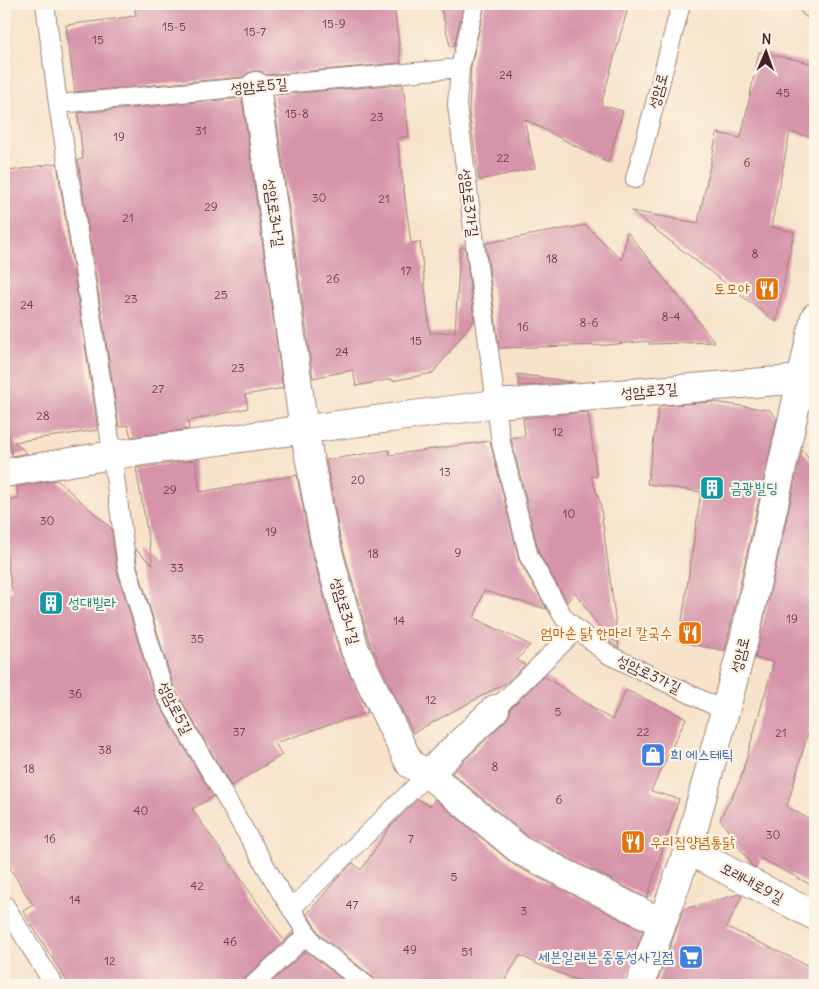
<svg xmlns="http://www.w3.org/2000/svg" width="819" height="989" font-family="Delius,'Poor Story',sans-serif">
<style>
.building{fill:#d694aa}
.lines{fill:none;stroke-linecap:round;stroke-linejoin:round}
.service-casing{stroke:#a0817a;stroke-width:20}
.minor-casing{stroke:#a0817a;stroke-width:30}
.secondary-casing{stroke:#a0817a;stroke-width:30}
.service{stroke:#fff;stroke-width:18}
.minor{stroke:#fff;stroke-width:28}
.secondary{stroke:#fee5c5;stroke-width:28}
.labels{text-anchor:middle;stroke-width:4.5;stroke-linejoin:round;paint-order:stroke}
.number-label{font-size:12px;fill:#6d3c4b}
.street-label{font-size:15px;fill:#4a1f2b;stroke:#fcf5e5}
.food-label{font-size:15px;fill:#c56008;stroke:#fcf5e5;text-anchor:end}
.culture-label{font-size:15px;fill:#0d838f;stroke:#fcf5e5;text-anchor:start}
.shop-label{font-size:15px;fill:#366cbe;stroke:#fcf5e5;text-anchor:start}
</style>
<rect width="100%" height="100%" fill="#fcf5e5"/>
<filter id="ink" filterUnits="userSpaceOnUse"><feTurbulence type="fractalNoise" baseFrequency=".02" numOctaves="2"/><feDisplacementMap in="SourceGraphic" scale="10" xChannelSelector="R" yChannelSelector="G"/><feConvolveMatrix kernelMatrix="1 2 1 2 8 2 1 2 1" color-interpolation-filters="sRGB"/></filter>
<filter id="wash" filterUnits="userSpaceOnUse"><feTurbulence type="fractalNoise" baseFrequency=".0096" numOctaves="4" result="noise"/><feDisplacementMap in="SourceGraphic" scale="20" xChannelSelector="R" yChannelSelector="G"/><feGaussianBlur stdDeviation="1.12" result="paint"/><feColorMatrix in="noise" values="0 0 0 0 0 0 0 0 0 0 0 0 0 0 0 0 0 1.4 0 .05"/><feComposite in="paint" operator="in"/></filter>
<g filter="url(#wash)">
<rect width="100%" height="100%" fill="#f7e3ca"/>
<g id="blocks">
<path class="building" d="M134,4H394L401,63L266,75L261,71H254L247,73L244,77L75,92L66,25L136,16Z
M440,4H464L454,46H450Z
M485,4H629L601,105L623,111L608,163L524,119L535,168L479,180L469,112L471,66Z
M759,52L815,64V138L790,132L771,227L794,232L776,322L631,211L698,223L717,133L741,138Z
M403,84L409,136L397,138L411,243L420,242L430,333L455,332L460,248L465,247L474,320L433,373L392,381V379L356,386L353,370L313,378L273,95Z
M242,98L283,388L245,395L248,408L188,421L189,429L131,437L128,425L119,427L78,160L83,159L78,113Z
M57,163L98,430L14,442L27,453L12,456L4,400V172Z
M586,225L622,260L627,232L715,342L649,344V341L606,345L499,348L486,243Z
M517,374L574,382L519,386Z
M714,402L770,410L777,419L725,651L679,641L701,492L647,484L659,406Z
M588,412L597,477L591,476L600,502L619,648L608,641L575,592L567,602L539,553L511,438L525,436L523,418Z
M490,441L519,560L547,609L484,591L474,618L530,645L517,660L525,665L506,683L413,733L370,644L340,537L326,460L389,450L390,455Z
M802,450L815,467V708L787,807L815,822V887L760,858L756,868L752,866L720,819L740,781L774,662L755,658Z
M195,460L200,492L297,475L310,545L340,654L368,712L275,743L282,755L231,786L174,688L137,565L135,549L153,565L136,468Z
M57,480L111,528L117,570L154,695L213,797L192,809L284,941L293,931L294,933L246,977L243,985H69L23,911L33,905L4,859V594L12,591L4,538V501L18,499L17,487Z
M544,676L612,720L626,690L686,718L651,791L679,799L647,898L530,838L452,773L506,720L510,714V709Z
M418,799L430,806L435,799L514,865L643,931L625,985H590L539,965L520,955L502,985H376L373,977L321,936L307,914L337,879L353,863L361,870L389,828Z
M739,894L742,896L727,927L815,969V985H656L684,909Z
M306,951L349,985H268Z"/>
</g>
</g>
<g filter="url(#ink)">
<use href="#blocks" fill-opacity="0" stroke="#a0817a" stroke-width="1"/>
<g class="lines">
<defs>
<path id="service" d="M45,4L58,104
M475,4L460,68L457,105L501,443L529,557L564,618L607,654L725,711
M635,179L681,4
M495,709L577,629
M4,904L54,985
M291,909L428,774
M253,985L308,934
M366,985L313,943L283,896L164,692L127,567L107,417L58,104L460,68"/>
<path id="minor" d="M256,86L304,429L325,541L355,650L410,764L428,774L448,790L521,851L662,923
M4,473L112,455L496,404L802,379
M428,774L495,709
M688,850L815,916
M640,985L688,850L744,640L815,317"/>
<path id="secondary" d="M813,4L815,5"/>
</defs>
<use href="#service" class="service-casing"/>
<use href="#minor" class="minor-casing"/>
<use href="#secondary" class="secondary-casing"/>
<use href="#service" class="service"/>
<use href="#minor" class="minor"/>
<use href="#secondary" class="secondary"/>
</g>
</g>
<defs>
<symbol id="restaurant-square" viewBox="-11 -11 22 22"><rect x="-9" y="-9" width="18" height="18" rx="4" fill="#e8710a" stroke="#fcf5e5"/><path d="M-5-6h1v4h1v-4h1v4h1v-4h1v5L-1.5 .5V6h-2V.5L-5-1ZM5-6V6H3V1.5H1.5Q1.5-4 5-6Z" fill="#fff"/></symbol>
<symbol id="building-square" viewBox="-11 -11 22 22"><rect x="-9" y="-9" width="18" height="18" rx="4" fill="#0f9aa8" stroke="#fcf5e5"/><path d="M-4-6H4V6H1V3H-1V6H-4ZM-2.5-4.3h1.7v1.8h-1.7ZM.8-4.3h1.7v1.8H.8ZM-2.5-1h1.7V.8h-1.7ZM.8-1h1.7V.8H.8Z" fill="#fff"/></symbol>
<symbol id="shop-square" viewBox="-11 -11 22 22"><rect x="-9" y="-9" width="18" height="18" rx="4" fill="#3f7fe0" stroke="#fcf5e5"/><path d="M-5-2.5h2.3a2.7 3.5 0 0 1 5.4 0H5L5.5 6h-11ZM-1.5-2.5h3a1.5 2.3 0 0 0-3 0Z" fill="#fff"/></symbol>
<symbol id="supermarket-square" viewBox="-11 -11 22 22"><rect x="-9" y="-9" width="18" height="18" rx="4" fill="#3f7fe0" stroke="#fcf5e5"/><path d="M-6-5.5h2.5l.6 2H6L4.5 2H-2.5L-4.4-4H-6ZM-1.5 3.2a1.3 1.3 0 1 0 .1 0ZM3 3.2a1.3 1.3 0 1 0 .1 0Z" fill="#fff"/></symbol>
</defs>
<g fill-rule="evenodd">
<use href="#restaurant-square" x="753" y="275" width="28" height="28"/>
<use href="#building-square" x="698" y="474" width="28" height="28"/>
<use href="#building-square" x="37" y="589" width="28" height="28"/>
<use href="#restaurant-square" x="676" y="619" width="28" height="28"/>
<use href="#shop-square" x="639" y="741" width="28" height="28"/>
<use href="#restaurant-square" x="619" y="828" width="28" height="28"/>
<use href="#supermarket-square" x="677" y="943" width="28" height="28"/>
</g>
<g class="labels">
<g class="number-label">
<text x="334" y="28">15-9</text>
<text x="174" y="31">15-5</text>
<text x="255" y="36">15-7</text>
<text x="98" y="44">15</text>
<text x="506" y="79">24</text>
<text x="783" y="97">45</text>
<text x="297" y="118">15-8</text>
<text x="377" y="121">23</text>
<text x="201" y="135">31</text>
<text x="119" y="141">19</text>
<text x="503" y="162">22</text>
<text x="747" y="167">6</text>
<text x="319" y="202">30</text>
<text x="384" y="203">21</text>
<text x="211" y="211">29</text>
<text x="128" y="222">21</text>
<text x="755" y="258">8</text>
<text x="552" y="263">18</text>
<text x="406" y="275">17</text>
<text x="333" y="283">26</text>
<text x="221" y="299">25</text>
<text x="131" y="303">23</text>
<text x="27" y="309">24</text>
<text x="671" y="321">8-4</text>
<text x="589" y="327">8-6</text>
<text x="523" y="331">16</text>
<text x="416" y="345">15</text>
<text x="342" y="356">24</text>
<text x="238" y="372">23</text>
<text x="158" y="393">27</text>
<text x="43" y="420">28</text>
<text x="558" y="436">12</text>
<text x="445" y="476">13</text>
<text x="358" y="484">20</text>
<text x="170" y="494">29</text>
<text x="569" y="518">10</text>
<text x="47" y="525">30</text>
<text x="271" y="536">19</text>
<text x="458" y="557">9</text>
<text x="373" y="558">18</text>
<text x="177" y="572">33</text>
<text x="792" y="623">19</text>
<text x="399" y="625">14</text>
<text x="197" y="643">35</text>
<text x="75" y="698">36</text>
<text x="431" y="704">12</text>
<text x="558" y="716">5</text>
<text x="239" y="736">37</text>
<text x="643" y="736">22</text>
<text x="781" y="737">21</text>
<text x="105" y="754">38</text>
<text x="495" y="771">8</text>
<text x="29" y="773">18</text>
<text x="559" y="804">6</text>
<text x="141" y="815">40</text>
<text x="773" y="839">30</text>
<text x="50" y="843">16</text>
<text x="411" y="843">7</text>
<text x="454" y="881">5</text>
<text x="197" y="890">42</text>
<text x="75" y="904">14</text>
<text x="352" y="909">47</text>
<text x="524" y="915">3</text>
<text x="230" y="946">46</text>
<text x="410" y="954">49</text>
<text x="467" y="956">51</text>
<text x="110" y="965">12</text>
</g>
<g class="street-label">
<text transform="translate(259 86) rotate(-5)" y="5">성암로5길</text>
<text transform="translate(658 91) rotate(-75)" y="5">성암로</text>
<text transform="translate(469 203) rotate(83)" y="5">성암로3가길</text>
<text transform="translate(274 213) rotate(82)" y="5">성암로3나길</text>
<text transform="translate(649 391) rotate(-5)" y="5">성암로3길</text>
<text transform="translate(345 611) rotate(74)" y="5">성암로3나길</text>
<text transform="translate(740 655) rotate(-76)" y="5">성암로</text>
<text transform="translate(649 674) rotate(26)" y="5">성암로3가길</text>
<text transform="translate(175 708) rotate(63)" y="5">성암로5길</text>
<text transform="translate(752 883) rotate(28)" y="5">모래내로9길</text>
</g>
<g class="food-label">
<text x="750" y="294">토모야</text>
<text x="672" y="638">엄마손 닭 한마리 칼국수</text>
<text x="650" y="847" text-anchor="start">우리집양념통닭</text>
</g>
<g class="culture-label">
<text x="730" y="493">금광빌딩</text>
<text x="68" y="608">성대빌라</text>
</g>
<g class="shop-label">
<text x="670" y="760">희 에스테틱</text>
<text x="674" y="962" text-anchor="end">세븐일레븐 중동성사길점</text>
</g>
</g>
<rect width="819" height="989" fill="none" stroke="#fcf5e5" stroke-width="20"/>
<g transform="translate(766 52) rotate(2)" stroke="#fcf5e5" stroke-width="4" paint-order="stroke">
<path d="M0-4L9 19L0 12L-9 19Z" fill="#4a1f2b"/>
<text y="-8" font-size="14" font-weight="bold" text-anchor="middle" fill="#4a1f2b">N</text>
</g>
</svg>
